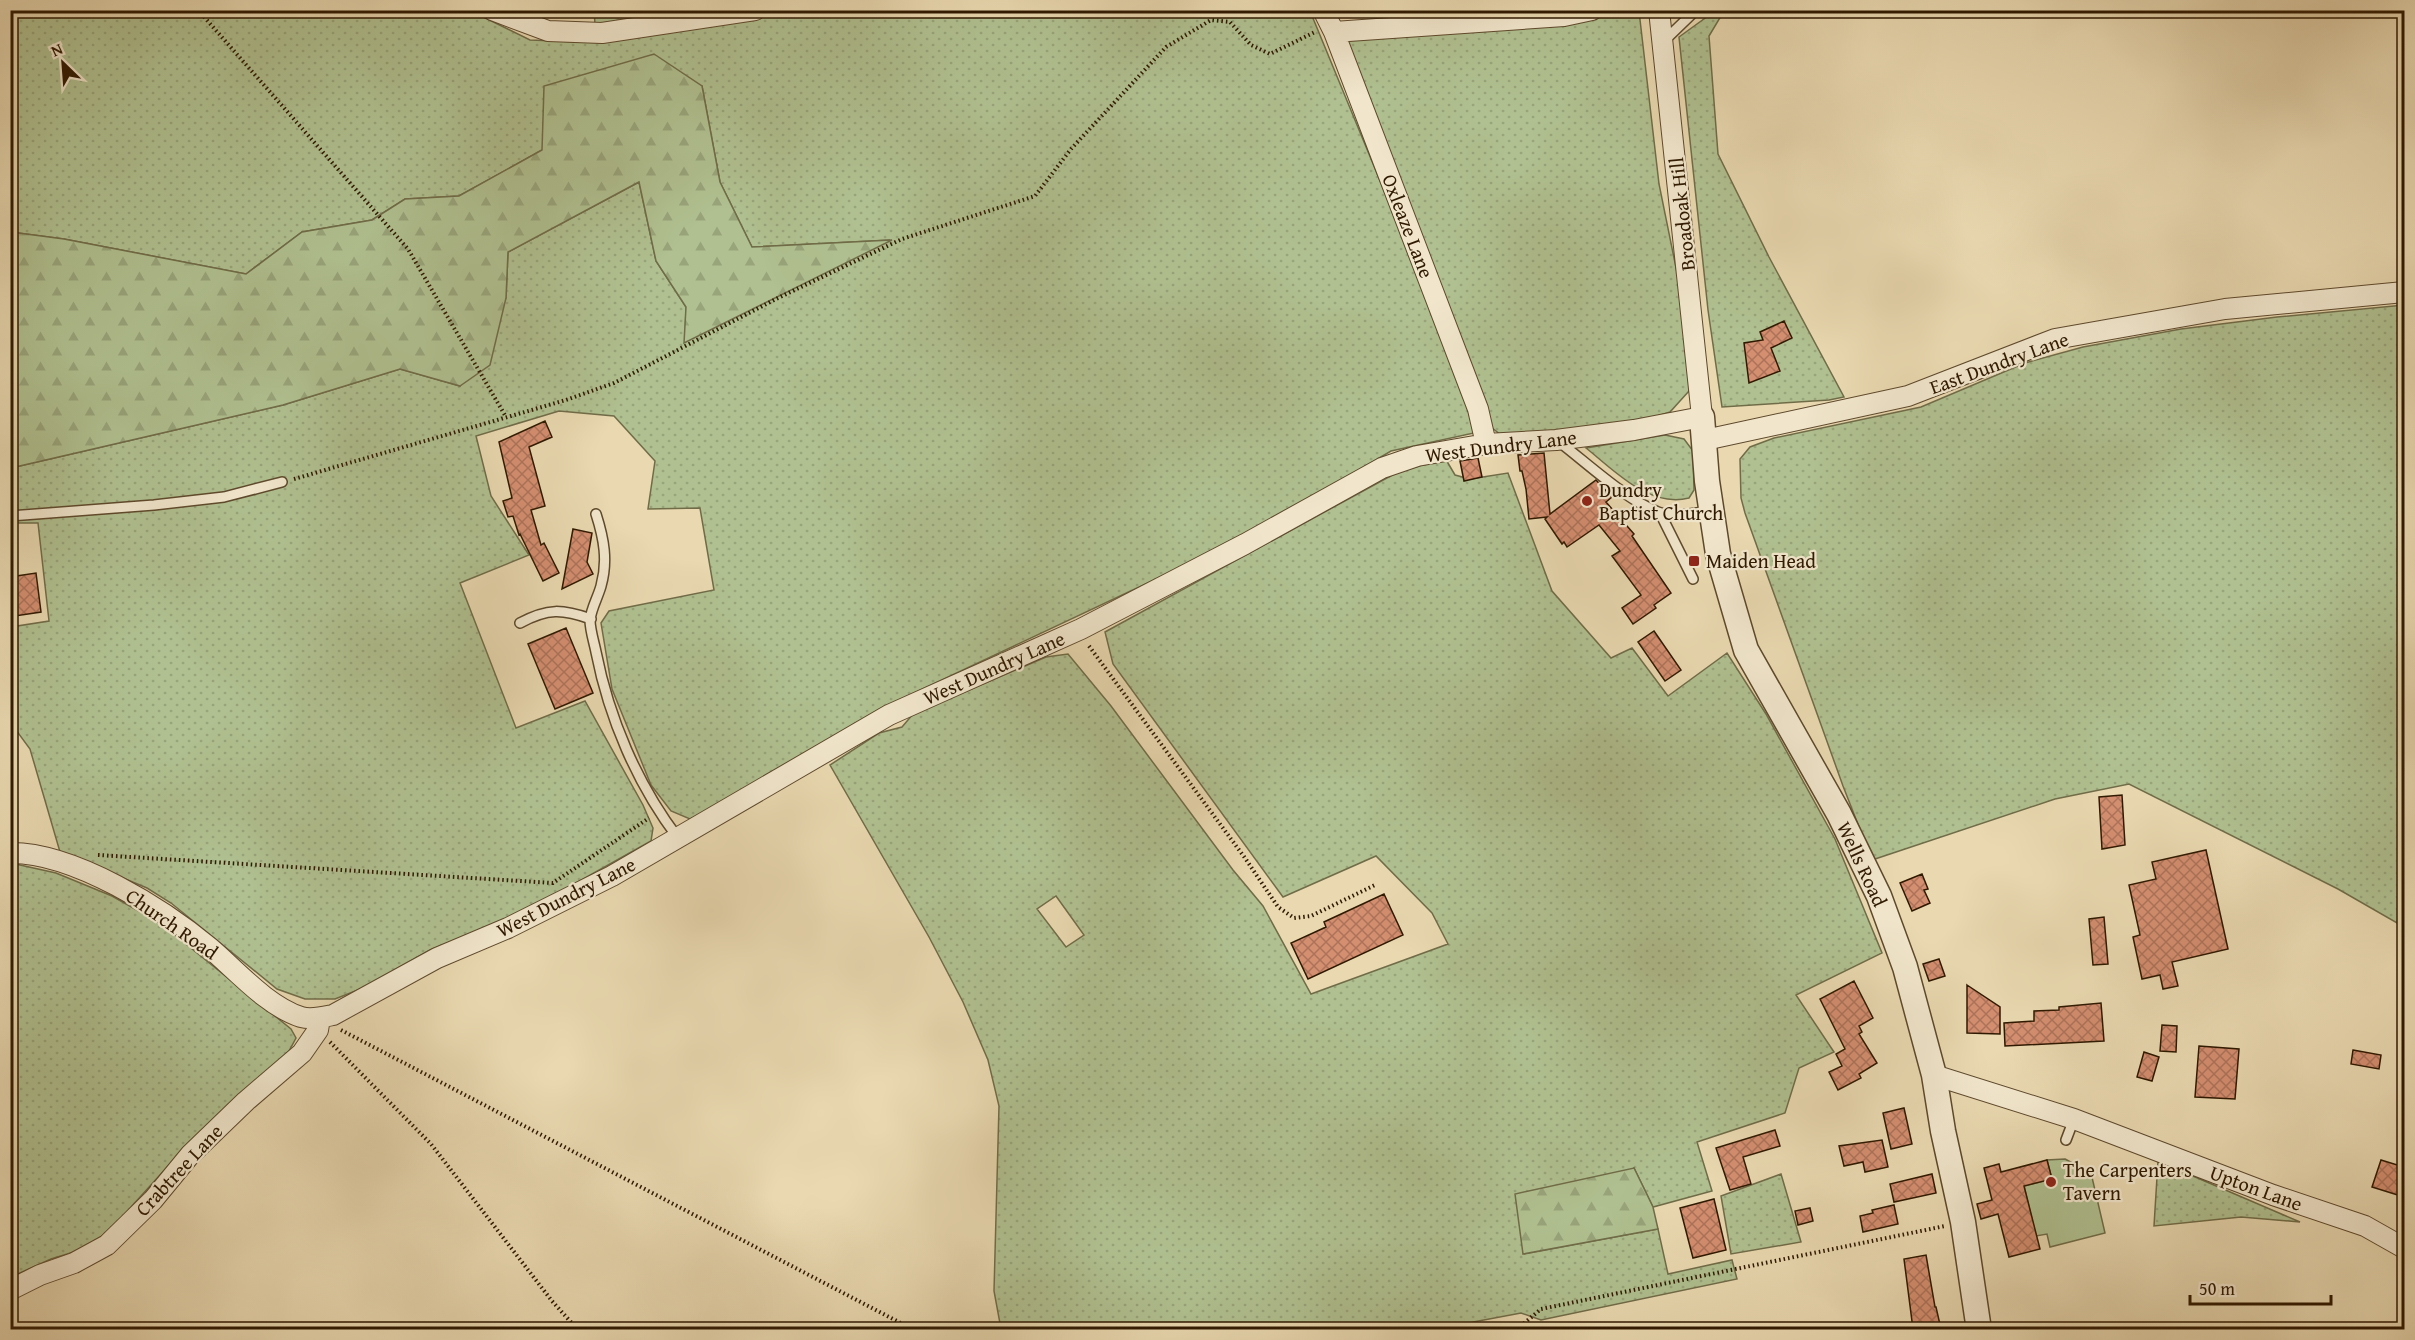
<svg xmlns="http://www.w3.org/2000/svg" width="2415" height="1340" font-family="'Gentium Book Plus',serif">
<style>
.grass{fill:url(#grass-dots);stroke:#706c48;stroke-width:1.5;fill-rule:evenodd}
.forest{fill:url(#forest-firs);stroke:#706c48;stroke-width:1.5}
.garden{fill:#b0c090;stroke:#706c48;stroke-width:1.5}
.building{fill:url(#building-cross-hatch);stroke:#2f1900;stroke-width:1.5}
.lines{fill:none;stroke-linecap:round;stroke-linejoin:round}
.service-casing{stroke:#5e492c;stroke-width:12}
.minor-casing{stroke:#5e492c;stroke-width:22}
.tertiary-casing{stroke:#5e492c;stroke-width:27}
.path{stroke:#2f1900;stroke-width:4;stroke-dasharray:1.5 3;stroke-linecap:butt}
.service{stroke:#f1e6cc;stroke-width:9}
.minor{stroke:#f1e6cc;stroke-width:20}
.tertiary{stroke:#f1e6cc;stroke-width:24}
.poi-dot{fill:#8f2418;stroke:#f1e6cc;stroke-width:2}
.labels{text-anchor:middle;stroke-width:4.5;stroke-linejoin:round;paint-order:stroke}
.street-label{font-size:20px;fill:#2f1900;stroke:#f1e6cc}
.poi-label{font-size:20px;fill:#2f1900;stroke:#f1e6cc;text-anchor:start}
</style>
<defs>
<pattern id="grass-dots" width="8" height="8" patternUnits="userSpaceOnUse" patternTransform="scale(1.5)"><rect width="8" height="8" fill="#b0c090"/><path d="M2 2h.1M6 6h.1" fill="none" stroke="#98a47a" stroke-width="1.8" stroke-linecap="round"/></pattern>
<pattern id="forest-firs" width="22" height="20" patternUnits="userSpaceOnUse" patternTransform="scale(1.5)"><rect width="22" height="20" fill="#b0c090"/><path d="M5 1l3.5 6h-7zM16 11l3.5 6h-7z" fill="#98a47a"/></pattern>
<pattern id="building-cross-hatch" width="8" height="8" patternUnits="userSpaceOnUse" patternTransform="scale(1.5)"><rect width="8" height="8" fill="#d48e70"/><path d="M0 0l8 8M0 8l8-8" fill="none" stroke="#ac735a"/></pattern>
</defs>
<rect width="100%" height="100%" fill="#e9d8b0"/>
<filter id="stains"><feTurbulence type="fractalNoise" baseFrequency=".00333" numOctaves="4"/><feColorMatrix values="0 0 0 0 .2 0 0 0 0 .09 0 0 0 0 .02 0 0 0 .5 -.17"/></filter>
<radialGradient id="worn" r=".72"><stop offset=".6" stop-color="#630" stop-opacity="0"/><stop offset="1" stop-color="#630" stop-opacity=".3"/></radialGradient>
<path class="grass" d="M813,10L1310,11L1416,268L1463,391L1474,433L1391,451L1301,504L1171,572L878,710L705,813L690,819L671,811L651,785L612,689L601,623L609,611L714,590L700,508L648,509L655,461L614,416L559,411L476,436L491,496L529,555L460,583L516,728L585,701L643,805L653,828L651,841L560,892L502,921L430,950L363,988L335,999H305L277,989L171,903L147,888L60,852L30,749L13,726L11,717V627L49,621L38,523H11V468L283,405L400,369L460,386L506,298L508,252L639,182L656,261L686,307L685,342L890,240L752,247L720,182L702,86L542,150L459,196L405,199L372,220L302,232L246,274L64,239L11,232L17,146L10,136L11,11H471L530,40L583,42Z
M1639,11L1659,184L1687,322L1689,391L1670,412L1629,425L1501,435L1491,427L1345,41L1568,22Z
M1715,11H1724L1709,36L1718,154L1769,257L1844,397L1829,400L1722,407L1708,310L1679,37Z
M2404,305V927L2338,889L2129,784L2055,799L1872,860L1843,786L1745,513L1741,498L1740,459L1750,447L1774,438L1921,407L2025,363L2083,347L2181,329L2277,317Z
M1665,435L1684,439L1693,451L1694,490L1689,498C1649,508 1615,471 1586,448Z
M1445,458L1455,475L1470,479L1508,473L1552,591L1611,658L1632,648L1668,696L1727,653L1766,714L1835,839L1882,953L1796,995L1834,1052L1799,1068L1785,1113L1697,1142L1712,1191L1653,1207L1634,1168L1524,1254L1658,1229L1668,1274L1732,1260L1737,1279L1541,1320L1521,1313L1436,1329H1001L994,1291L999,1106L988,1060L963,1002L929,937L830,765L879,733L902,727L913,714L1046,657L1068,654L1111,706L1233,870L1263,906L1311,994L1448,944L1432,913L1376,856L1283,897L1113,664L1105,632L1396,473ZM1056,896L1084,935L1066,947L1037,909Z
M11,863L56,873L112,896L160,923L291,1029L296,1038L289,1051L178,1155L113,1227L87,1248L51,1259L11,1277Z
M2158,1161L2300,1222L2241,1217L2154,1226Z
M1781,1174L1801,1242L1731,1254L1721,1196Z"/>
<path class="forest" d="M594,10L696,11L595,24Z
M654,54L702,86L720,182L752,247L892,240L684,343L686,307L656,261L639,182L508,252L506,298L490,365L460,386L400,369L283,405L11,468V232L64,239L246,274L302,232L372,220L405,199L459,196L542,150L544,86Z
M11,136L17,146L11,214Z
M1634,1168L1653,1207L1658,1229L1523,1254L1515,1194Z"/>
<path class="garden" d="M2065,1159L2091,1173L2105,1233L2050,1247L2047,1234L2036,1236L2024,1186L2052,1179L2047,1160Z"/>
<path class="building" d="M1784,321L1792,338L1771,348L1780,371L1749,383L1744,343L1763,340L1760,332Z
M545,421L552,437L529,447L545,506L531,510L541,545L544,543L559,573L543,581L520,534L519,535L513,516L508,517L503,501L512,498L499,442Z
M1544,453L1550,514L1596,480L1612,497L1606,502L1634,534L1632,536L1671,593L1654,605L1656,608L1633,624L1622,608L1641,595L1612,556L1620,551L1599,525L1567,547L1564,542L1562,544L1545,519L1547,517L1529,519L1526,489L1522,471H1520L1518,455Z
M1478,458L1482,477L1464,481L1460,461Z
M573,529L592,533L587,562L593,574L562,589Z
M36,573L41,612L15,616L10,577Z
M566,628L593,693L555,709L528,644Z
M1654,631L1681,670L1665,681L1638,642Z
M2122,795L2125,845L2102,849L2099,797Z
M2206,850L2228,949L2172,962L2178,986L2163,989L2160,975L2142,979L2133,937L2140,935L2129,885L2156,879L2152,862Z
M1922,874L1928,889L1924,890L1930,903L1912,911L1900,883Z
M1384,894L1403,935L1308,979L1291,943L1326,927L1324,922Z
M2104,917L2108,964L2093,965L2089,919Z
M1939,959L1945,976L1929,981L1923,964Z
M1854,981L1873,1018L1859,1026L1862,1032L1859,1034L1877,1063L1859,1074L1861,1078L1838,1090L1829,1072L1842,1066L1836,1054L1845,1049L1820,999Z
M1967,985L2000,1007V1034L1967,1033Z
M2101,1003L2104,1041L2005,1046L2004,1023L2034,1021V1011L2059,1010V1007Z
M2162,1025L2177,1026L2176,1052L2160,1051Z
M2199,1046L2239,1049L2235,1099L2195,1097Z
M2353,1050L2381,1055L2379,1069L2351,1064Z
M2144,1052L2159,1057L2152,1081L2137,1077Z
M1904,1108L1912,1144L1891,1149L1883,1113Z
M1775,1130L1780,1146L1743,1157L1751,1184L1730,1190L1716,1148Z
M1882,1140L1888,1167L1865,1172L1863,1162L1844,1166L1839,1146Z
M2047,1160L2052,1179L2024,1186L2040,1249L2009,1257L1998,1214L1981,1219L1977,1204L1992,1200L1984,1168L1999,1164L2001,1172Z
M2381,1160L2404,1167V1184L2401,1196L2372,1187Z
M1932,1174L1936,1193L1894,1202L1890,1184Z
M1714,1199L1726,1250L1693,1258L1680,1208Z
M1894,1205L1898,1224L1863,1232L1860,1216L1873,1213L1872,1210Z
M1810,1208L1813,1221L1798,1225L1795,1211Z
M1926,1255L1935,1307H1936L1941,1329H1913L1904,1259Z"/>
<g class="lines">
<defs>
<path id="service" d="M1664,41L1696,10
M1558,441C1587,463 1625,499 1658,512C1673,518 1695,513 1710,511
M1660,513L1693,579
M596,514C604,539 608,561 601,586C598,597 591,609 590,620C590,630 594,642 596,652C609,718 637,784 678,838
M10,516L154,505L224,497L282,482
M520,623C548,608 562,609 591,619
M2066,1140L2074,1119"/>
<path id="minor" d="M492,10L548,31L602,33L755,10
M1323,10L1334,32L1478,409L1486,444
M1334,32L1564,16L1592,10
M1705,440L1908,396L2055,339L2225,309L2404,292
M10,853C73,852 164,909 210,948C237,971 267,1006 301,1017C311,1020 323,1017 333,1015L437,958L508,928L612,876L889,715L1081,629L1245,544L1382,468L1417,456L1486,444L1556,440L1634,430L1702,417L1659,10
M1934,1075L2074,1119L2273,1195L2365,1226L2404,1248
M10,1290L40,1275L74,1263L107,1245L153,1200L190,1155L246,1101L302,1053L318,1030L320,1018"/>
<path id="tertiary" d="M1702,417L1707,481L1718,554L1746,650L1839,814L1879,896L1905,967L1934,1075L1943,1131L1963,1222L1979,1330"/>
</defs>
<use href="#service" class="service-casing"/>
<use href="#minor" class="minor-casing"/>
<use href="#tertiary" class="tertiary-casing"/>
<path class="path" d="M198,10L408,249L506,417
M294,479L566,400L614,383L778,298L902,239L1035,196L1071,149L1166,47L1211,20L1230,22L1251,45L1270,54L1315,32
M1089,646L1245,858L1278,907L1294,918L1311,916L1375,885
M98,855L553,883L649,818
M341,1030L914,1330
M330,1042L431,1144L552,1301L578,1330
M1498,1330L1522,1325L1541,1309L1945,1226"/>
<use href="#service" class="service"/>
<use href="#minor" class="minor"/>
<use href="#tertiary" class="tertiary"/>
</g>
<g class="poi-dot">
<circle cx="1587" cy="501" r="6"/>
<rect x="1688" y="555" width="12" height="12" rx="3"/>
<circle cx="2051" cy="1182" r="6"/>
</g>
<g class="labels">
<g class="street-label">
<text transform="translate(1682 214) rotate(-96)" y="7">Broadoak Hill</text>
<text transform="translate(1408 226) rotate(69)" y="7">Oxleaze Lane</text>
<text transform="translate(1999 363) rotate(-20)" y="7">East Dundry Lane</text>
<text transform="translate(1501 446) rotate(-7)" y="7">West Dundry Lane</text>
<text transform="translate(994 668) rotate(-24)" y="7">West Dundry Lane</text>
<text transform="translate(1862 864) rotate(65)" y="7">Wells Road</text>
<text transform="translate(566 897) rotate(-27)" y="7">West Dundry Lane</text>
<text transform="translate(172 924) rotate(35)" y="7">Church Road</text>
<text transform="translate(179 1170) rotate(-47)" y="7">Crabtree Lane</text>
<text transform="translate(2256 1188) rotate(20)" y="7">Upton Lane</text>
</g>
<g class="poi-label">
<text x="1599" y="497">Dundry<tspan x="1599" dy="23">Baptist Church</tspan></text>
<text x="1706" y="568">Maiden Head</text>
<text x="2063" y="1177">The Carpenters<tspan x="2063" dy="23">Tavern</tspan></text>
</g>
</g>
<rect width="2415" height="1340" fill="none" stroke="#e9d8b0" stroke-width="36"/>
<rect x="12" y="12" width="2391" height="1316" fill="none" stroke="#2f1900" stroke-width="3"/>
<rect x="18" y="18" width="2379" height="1304" fill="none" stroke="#2f1900" stroke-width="1.5"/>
<g transform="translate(63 63) rotate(335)" stroke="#f1e6cc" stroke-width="4.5" paint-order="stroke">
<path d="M0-4.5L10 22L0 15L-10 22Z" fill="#2f1900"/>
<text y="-9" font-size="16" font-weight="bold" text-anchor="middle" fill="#2f1900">N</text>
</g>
<path d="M2190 1295v9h141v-9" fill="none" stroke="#2f1900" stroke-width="3"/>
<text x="2199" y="1295" font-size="18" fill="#2f1900" stroke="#f1e6cc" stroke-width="4.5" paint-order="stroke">50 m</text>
<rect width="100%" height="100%" filter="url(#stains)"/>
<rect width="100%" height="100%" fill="url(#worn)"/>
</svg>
